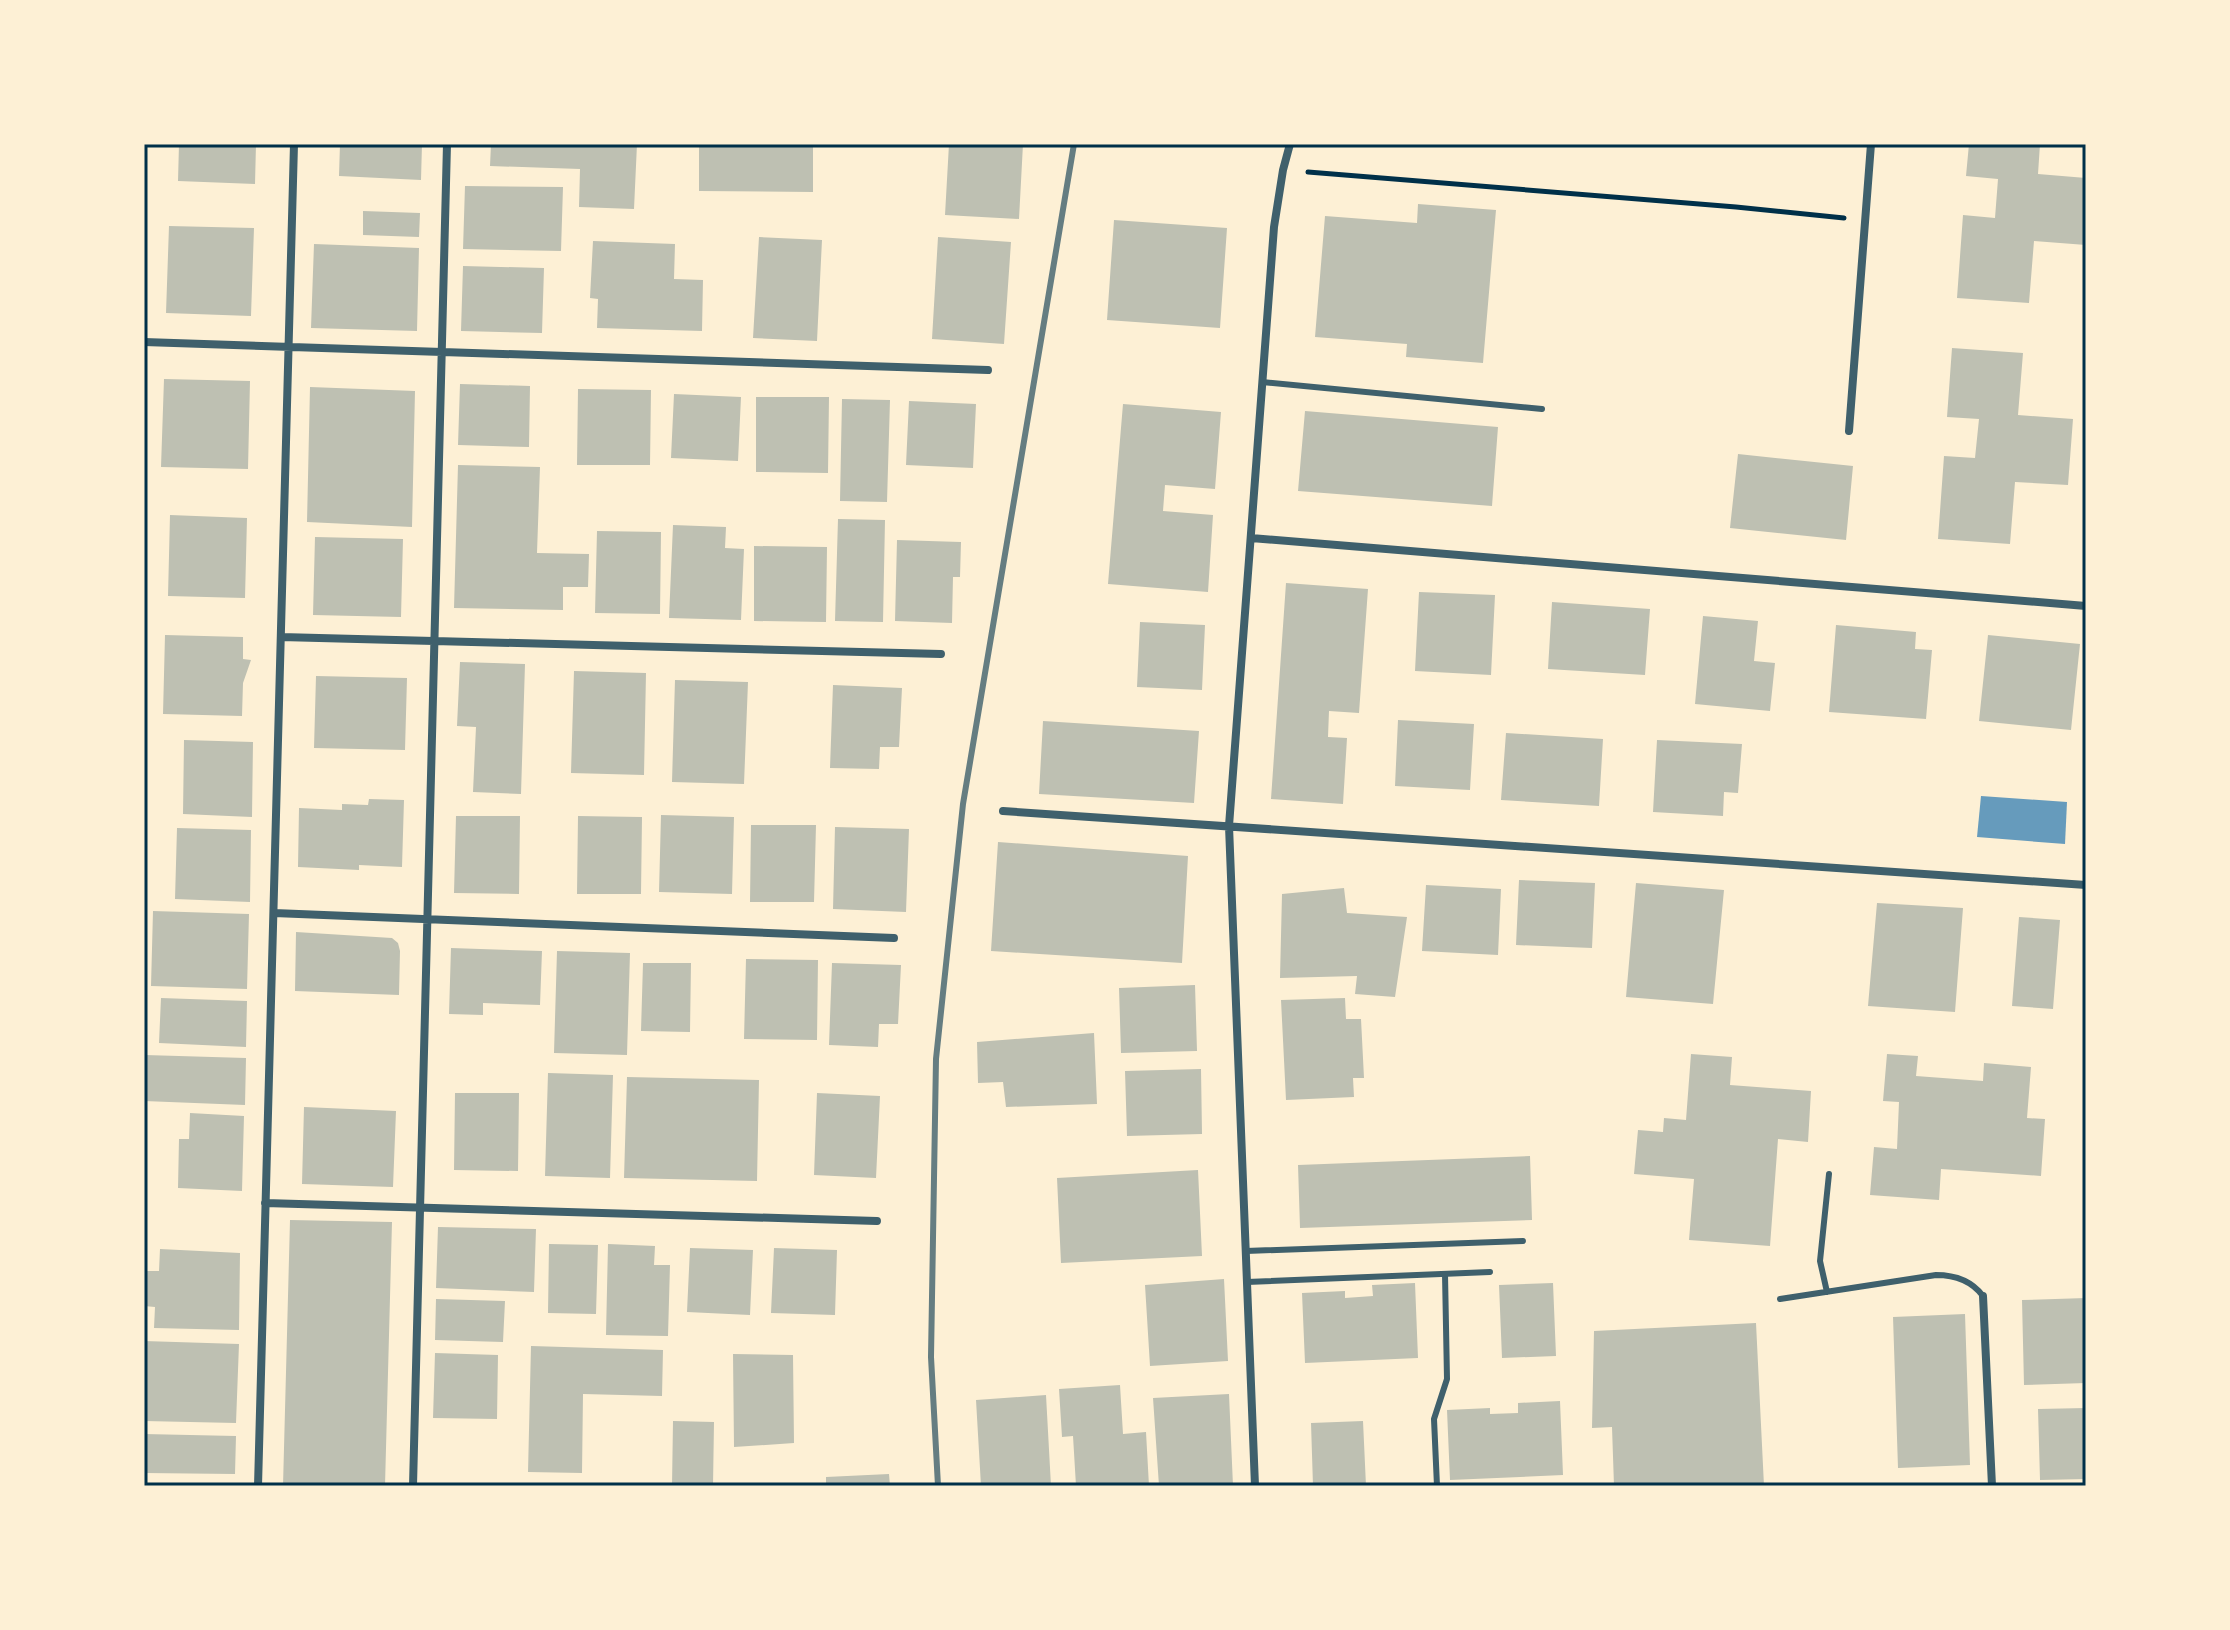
<svg xmlns="http://www.w3.org/2000/svg" width="2230" height="1630" font-family="'Fira Sans',sans-serif">
<style>
.water{fill:#669bbc}
.building{fill:#bec0b2}
.lines{fill:none;stroke-linecap:round;stroke-linejoin:round}
.path{stroke:#003049;stroke-width:5}
.service{stroke:#3f606c;stroke-width:6}
.minor{stroke:#3f606c;stroke-width:8}
.rail{stroke:#657d81;stroke-width:6}
.neatline{fill:none;stroke:#003049;stroke-width:3}
</style>
<rect width="100%" height="100%" fill="#fdf0d5"/>
<path class="water" d="M1981,796L2067,802L2065,844L1977,837Z"/>
<path class="building" d="M179,144H256L255,184L178,181Z
M340,144H422L421,180L339,176Z
M491,144H637L634,209L579,207L580,169L490,166Z
M699,144H813V192L699,191Z
M949,144H1023L1019,219L945,215Z
M1969,144H2040L2038,174L2086,178V245L2034,241L2029,303L1957,298L1963,215L1995,218L1998,179L1966,176Z
M465,186L563,187L561,251L463,249Z
M1418,204L1496,210L1483,363L1406,357L1407,344L1315,337L1325,216L1417,223Z
M363,211L420,213L419,237L363,235Z
M1114,220L1227,228L1220,328L1107,320Z
M169,226L254,228L251,316L166,313Z
M759,237L822,240L817,341L753,338Z
M938,237L1011,242L1004,344L932,339Z
M593,241L675,244L674,279L703,280L702,331L597,328L598,299L590,298Z
M314,244L419,248L417,331L311,328Z
M463,266L544,268L542,333L461,331Z
M1952,348L2023,353L2018,415L2073,419L2068,485L2015,482L2010,544L1938,539L1944,456L1975,458L1979,419L1947,417Z
M164,379L250,381L248,469L161,467Z
M460,384L530,386L529,447L458,445Z
M310,387L415,391L412,527L307,522Z
M578,389L651,390L650,465H577Z
M674,394L741,397L738,461L671,458Z
M756,397H829L828,473L756,472Z
M842,399L890,400L887,502L840,501Z
M909,401L976,404L973,468L906,465Z
M1123,404L1221,412L1215,489L1165,485L1163,511L1213,515L1208,592L1108,584Z
M1305,411L1498,427L1492,506L1298,491Z
M1738,454L1853,466L1846,540L1730,528Z
M458,465L540,467L537,553L589,554L588,587H563V610L454,608Z
M170,515L247,518L245,598L168,596Z
M838,519L885,520L883,622L835,621Z
M673,525L726,527L725,548L744,549L741,620L669,618Z
M597,531L661,532L660,614L595,613Z
M315,537L403,539L401,617L313,615Z
M897,540L961,542L960,577H953L952,623L895,621Z
M754,546L827,547L826,622L754,621Z
M1286,583L1368,589L1359,713L1329,711L1328,737L1347,738L1343,804L1271,799Z
M1419,592L1495,595L1491,675L1415,671Z
M1552,602L1650,609L1645,675L1548,669Z
M1703,616L1758,621L1754,661L1775,663L1770,711L1695,704Z
M1140,622L1205,625L1202,690L1137,687Z
M1836,625L1916,632L1915,649L1932,650L1926,719L1829,712Z
M165,635L243,637V659L251,660L243,683L242,716L163,714Z
M1988,635L2080,644L2071,730L1979,721Z
M460,662L525,664L521,794L473,792L476,727L457,726Z
M574,671L646,673L644,775L571,773Z
M316,676L407,678L405,750L314,748Z
M675,680L748,682L744,784L672,782Z
M833,685L902,688L899,747H880L879,769L830,768Z
M1398,720L1474,724L1470,790L1395,786Z
M1043,721L1199,731L1194,803L1039,794Z
M1506,733L1603,739L1599,806L1501,800Z
M184,740L253,742L252,817L183,814Z
M1657,740L1742,744L1738,793L1724,792L1723,816L1653,812Z
M369,799L404,800L402,867L359,865V870L298,867L299,808L342,810V804L368,805Z
M661,815L734,817L732,894L659,892Z
M456,816H520L519,894L454,893Z
M578,816L642,817L641,894H577Z
M751,825H816L814,902H750Z
M835,827L909,829L906,912L833,909Z
M177,828L251,830L250,902L175,899Z
M998,842L1188,856L1182,963L991,951Z
M1519,880L1595,883L1592,948L1516,945Z
M1636,883L1724,890L1713,1004L1626,997Z
M1426,885L1501,889L1498,955L1422,951Z
M1344,888L1347,913L1407,917L1395,997L1355,994L1357,976L1280,978L1282,894Z
M1877,903L1963,908L1955,1012L1868,1006Z
M153,911L249,914L247,989L151,986Z
M2019,917L2060,920L2053,1009L2012,1006Z
M296,932L392,938L398,943L400,951L399,995L295,991Z
M451,948L542,951L540,1005L483,1003V1015L449,1014Z
M557,951L630,953L627,1055L554,1053Z
M746,959L818,960L817,1040L744,1039Z
M643,963H691L690,1032L641,1031Z
M832,963L901,965L898,1024H879L878,1047L829,1045Z
M1195,985L1197,1051L1121,1053L1119,988Z
M161,998L247,1001L246,1047L159,1043Z
M1345,998L1346,1019H1361L1364,1078H1353L1354,1097L1286,1100L1281,1000Z
M1094,1033L1097,1104L1006,1107L1003,1082L978,1083L977,1042Z
M1691,1054L1732,1057L1730,1085L1811,1091L1808,1142L1778,1139L1770,1246L1689,1240L1694,1179L1634,1174L1638,1130L1663,1132L1664,1118L1686,1120Z
M1887,1054L1918,1056L1916,1076L1983,1081L1984,1063L2031,1067L2027,1118L2045,1119L2041,1176L1941,1169L1939,1200L1870,1195L1874,1147L1897,1149L1899,1102L1883,1101Z
M145,1055L246,1058L245,1105L144,1101Z
M1201,1069L1202,1134L1127,1136L1125,1071Z
M548,1073L613,1075L610,1178L545,1176Z
M627,1077L759,1080L757,1181L624,1178Z
M455,1093H519L518,1171L454,1170Z
M817,1093L880,1096L876,1178L814,1175Z
M304,1107L396,1111L393,1187L302,1184Z
M190,1113L244,1116L242,1191L178,1188L179,1139H189Z
M1530,1156L1532,1220L1300,1228L1298,1165Z
M1198,1170L1202,1256L1061,1263L1057,1178Z
M290,1220L392,1222L385,1486H283Z
M438,1227L536,1229L534,1292L436,1288Z
M549,1244L598,1245L596,1314L548,1313Z
M608,1244L655,1246L654,1265H670L668,1336L606,1335Z
M690,1248L753,1250L750,1315L687,1312Z
M774,1248L837,1250L835,1315L771,1313Z
M160,1249L240,1253L239,1330L154,1328L155,1307L144,1306V1271H159Z
M1224,1279L1228,1361L1150,1366L1145,1285Z
M1415,1283L1418,1358L1305,1363L1302,1293L1345,1291V1298L1373,1296L1372,1285Z
M1553,1283L1556,1356L1502,1358L1499,1285Z
M2086,1298V1383L2024,1385L2022,1300Z
M436,1299L505,1301L503,1342L435,1340Z
M1965,1314L1970,1465L1898,1468L1893,1317Z
M1756,1323L1764,1486H1614L1612,1427L1592,1428L1594,1331Z
M144,1341L239,1344L236,1423L144,1421Z
M531,1346L663,1350L662,1396L583,1394L582,1473L528,1472Z
M435,1353L498,1355L497,1419L433,1418Z
M733,1354L793,1355L794,1443L734,1447Z
M1120,1385L1123,1434L1146,1432L1149,1486H1076L1073,1436L1062,1437L1059,1389Z
M1229,1394L1233,1486H1159L1153,1398Z
M1046,1395L1051,1486H981L976,1400Z
M1560,1401L1563,1475L1450,1480L1447,1410L1490,1408V1414L1518,1413V1403Z
M2086,1408V1479L2040,1480L2038,1409Z
M673,1421L714,1422L713,1486H672Z
M1363,1421L1366,1486H1313L1311,1423Z
M144,1434L236,1436L235,1474L144,1473Z
M889,1474L890,1486H826V1477Z"/>
<g class="lines">
<path class="path" d="M1308,172L1736,207L1844,218"/>
<path class="service" d="M1262,382L1542,409
M1246,1251L1523,1241
M1247,1282L1490,1272
M1827,1292L1820,1261L1829,1174
M1780,1299L1936,1275C1955,1275 1971,1280 1983,1296
M1437,1486L1434,1419L1447,1379L1445,1274"/>
<path class="minor" d="M144,342L988,370
M1849,431L1871,144
M1251,538L2086,606
M281,637L941,654
M1003,811L2086,885
M274,913L894,938
M265,1203L877,1221
M1983,1296L1992,1486
M258,1486L294,144
M413,1486L447,144
M1255,1486L1229,826L1274,227L1283,170L1290,144"/>
<path class="rail" d="M938,1486L931,1357L936,1059L963,804L1074,144"/>
</g>
<rect width="2230" height="1630" fill="none" stroke="#fdf0d5" stroke-width="292"/>
<rect x="146" y="146" width="1938" height="1338" class="neatline"/>
</svg>
